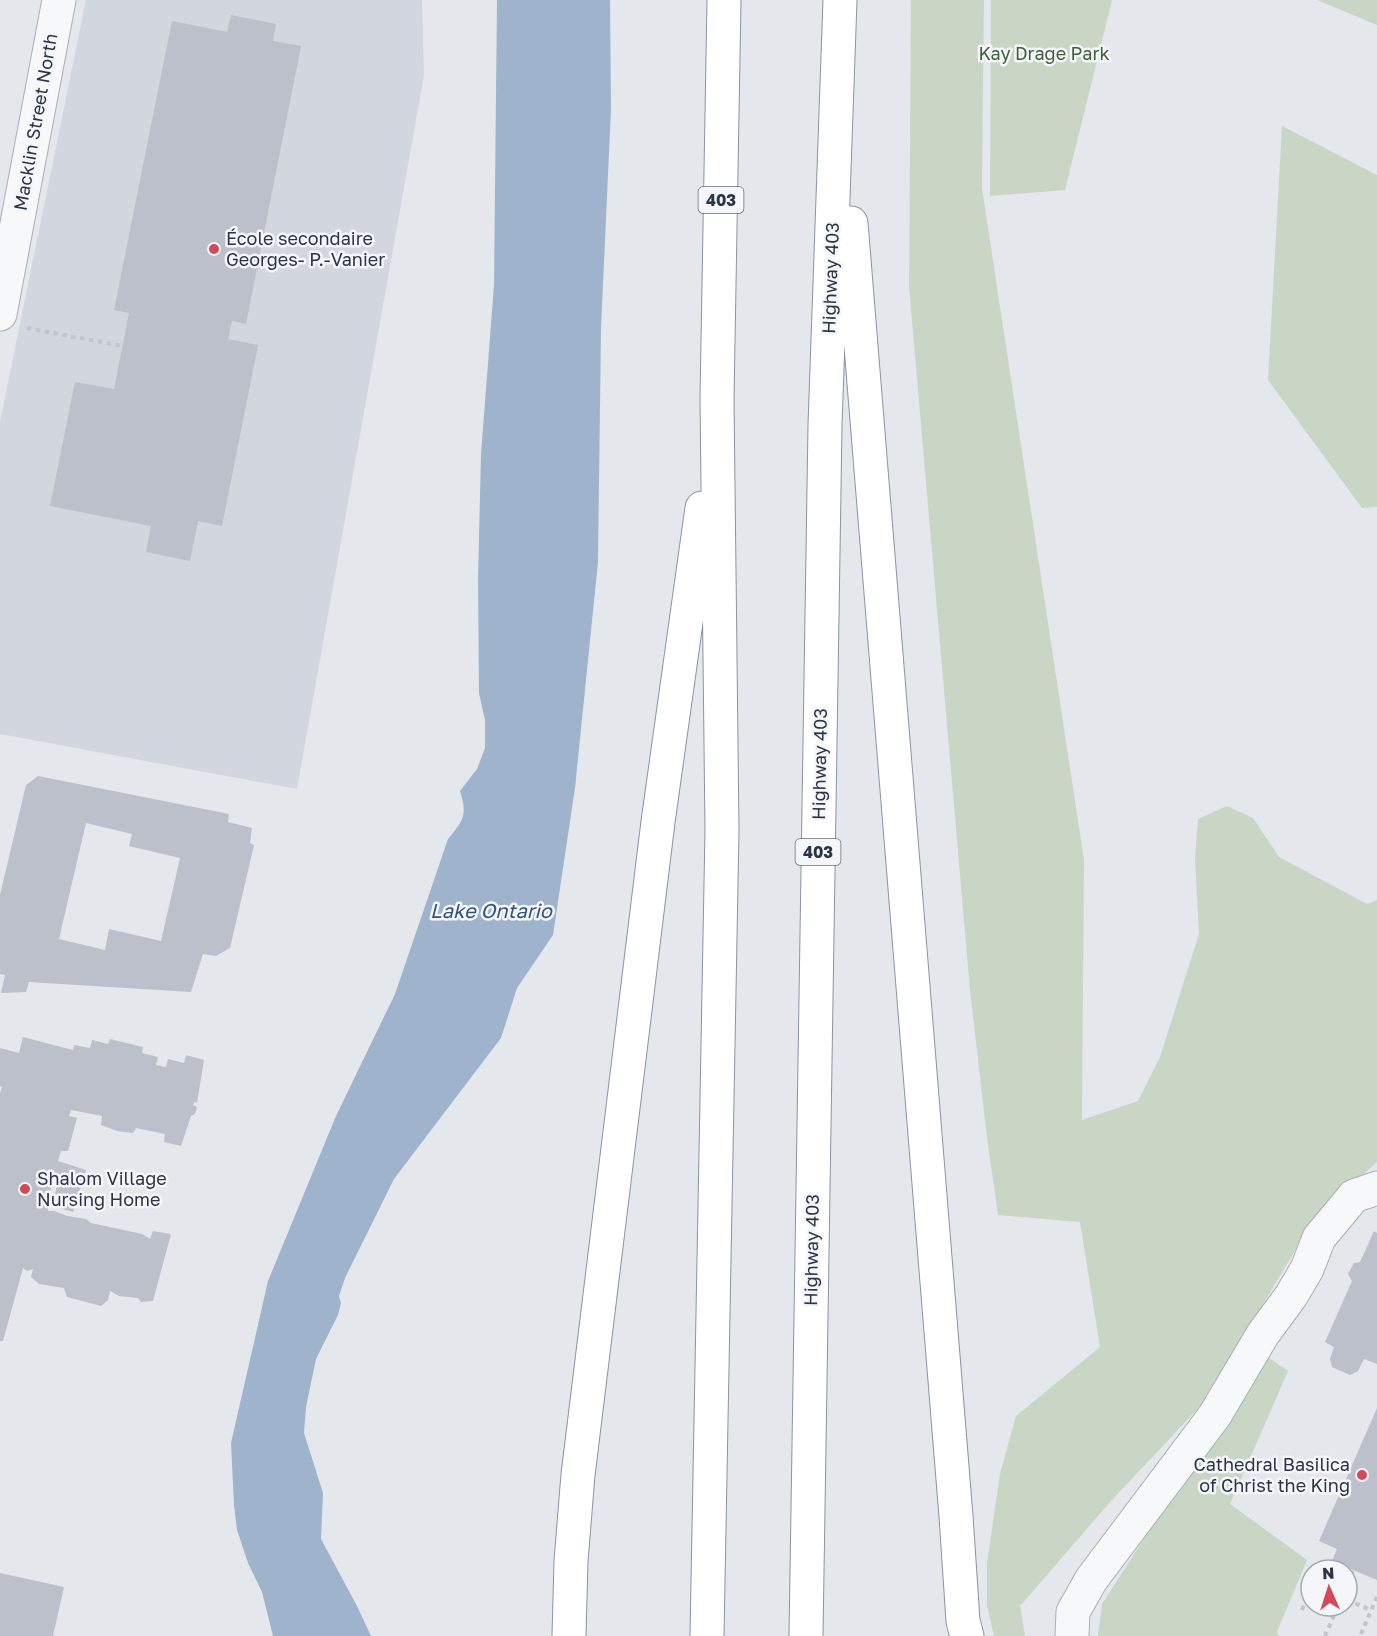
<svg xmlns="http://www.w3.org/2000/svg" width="1377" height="1636" font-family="'Golos Text',sans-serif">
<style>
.built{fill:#d2d6de}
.green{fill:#c9d6c5}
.water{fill:#9fb4cc}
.building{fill:#bbc0ca;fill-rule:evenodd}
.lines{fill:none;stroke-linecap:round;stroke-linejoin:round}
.minor-casing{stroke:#a9aeb7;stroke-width:35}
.highway-casing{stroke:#8b94a3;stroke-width:35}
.path{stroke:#c2c5cb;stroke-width:4;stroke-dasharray:4.5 4.5;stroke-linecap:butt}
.minor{stroke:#f7f8fa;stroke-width:33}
.highway{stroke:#fff;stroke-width:33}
.poi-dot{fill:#d1495b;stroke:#f4f6f9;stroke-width:2}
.labels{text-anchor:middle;stroke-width:5;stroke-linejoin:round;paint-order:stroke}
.shield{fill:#f4f6f9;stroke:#676e7b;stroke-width:1.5}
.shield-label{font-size:16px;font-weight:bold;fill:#2b3445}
.park-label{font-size:18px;fill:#3f6138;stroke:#f4f6f9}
.street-label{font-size:18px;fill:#2b3445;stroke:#f4f6f9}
.poi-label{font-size:18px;fill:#2b3445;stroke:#f4f6f9;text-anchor:start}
.water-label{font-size:20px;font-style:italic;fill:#34527a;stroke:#f4f6f9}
</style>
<rect width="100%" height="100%" fill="#e4e7ec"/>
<path class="built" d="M86,0H422L424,75L297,789L0,734V422Z"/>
<path class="green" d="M911,0H984L982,188L1084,860L1082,1120L1138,1101L1160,1057L1199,934L1195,859L1198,819L1227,806L1253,818L1279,857L1367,904L1377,900V1162L1314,1219L1205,1401L1111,1501L1020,1606L1025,1636H994L987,1606V1563L1000,1474L1016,1416L1100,1347L1080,1222L998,1215L987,1138L970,990L909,286Z
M991,0H1112L1065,190L990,196Z
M1317,0H1377V25Z
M1282,126L1377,175V507L1362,508L1268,380Z
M1263,1354L1288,1371L1230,1504L1307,1560L1277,1632L1279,1636H1098L1102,1604Z"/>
<path class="water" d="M497,0H610L611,109L601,328L598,562L575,788L553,935L517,988L501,1038L394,1179L345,1278L339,1296L341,1303L338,1315L316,1359L306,1407L304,1433L323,1493L321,1539L357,1606L371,1636H273L262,1592L248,1563L237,1530L234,1505L231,1443L268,1281L336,1116L395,994L448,839C463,821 468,815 460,791L477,769L485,748V720L479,693L478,579L481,454L494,285Z"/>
<path class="building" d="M231,15L276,24L273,41L301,46L246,324L232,321L228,339L258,345L222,526L198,521L190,561L146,552L151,526L50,506L75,382L114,389L129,313L114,310L172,21L227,32Z
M38,776L229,814L228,822L252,828L250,843L254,845L230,948L216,956L203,954L191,992L29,982L26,992L1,993L5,975L0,974V895L26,785ZM86,823L132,834L129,846L180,858L161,941L109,929L105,950L59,939Z
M23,1037L73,1050L74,1045L90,1048L92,1040L108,1044L110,1039L143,1047L142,1053L158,1057L156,1065L166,1067L168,1059L184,1063L186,1055L204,1060L197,1103L194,1102L193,1105L197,1107L195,1114L191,1116L181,1146L164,1142L165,1134L136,1128L133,1133L117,1131L101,1125L102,1116L71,1110L69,1116L77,1118L68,1151H61L58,1161L86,1170L73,1212L52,1206L58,1182L54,1181L48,1197V1211H54L67,1216L86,1219L91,1223L142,1234L150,1239L153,1231L171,1234L153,1301L141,1302L138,1298L119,1296L110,1291L108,1300L101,1306L67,1297L64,1288L39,1284L31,1277L33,1269L27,1271L23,1268L3,1341H0V1093L2,1087L0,1086V1048L19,1053Z
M1374,1231L1377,1233V1364L1364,1359L1358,1371L1350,1375L1332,1367L1330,1359L1334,1347L1325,1342L1352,1281L1348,1274L1354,1263L1360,1262Z
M1377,1408V1580L1332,1561L1337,1549L1319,1541Z
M0,1573L64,1587L53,1636H0Z"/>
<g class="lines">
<defs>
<path id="minor" d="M0,314L59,0
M1072,1636L1073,1612L1091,1580L1215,1415L1263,1334L1291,1296L1307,1269L1319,1238L1354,1196L1377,1188"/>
<path id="highway" d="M851,223L956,1516L963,1621L967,1636
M569,1636L571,1561L578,1475L658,822L702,508
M707,1636L722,830L717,399L724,0
M806,1636L825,425L840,0"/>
</defs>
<use href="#minor" class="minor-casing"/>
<use href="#highway" class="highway-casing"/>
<path class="path" d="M27,328L122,346
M1347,1583L1353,1570
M1347,1600L1371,1610
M1302,1610L1311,1588
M1361,1634L1377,1597
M1325,1636L1338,1606"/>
<use href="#minor" class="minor"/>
<use href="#highway" class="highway"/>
</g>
<g class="poi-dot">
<circle cx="214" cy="249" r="6"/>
<circle cx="25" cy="1189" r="6"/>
<circle cx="1362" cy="1475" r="6"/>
</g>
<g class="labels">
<g class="shield">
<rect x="698.5" y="187" width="45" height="26" rx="4.5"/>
<rect x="795.5" y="839" width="45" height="26" rx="4.5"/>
</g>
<g class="shield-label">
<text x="721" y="206">403</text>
<text x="818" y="858">403</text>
</g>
<g class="park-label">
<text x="1044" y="60">Kay Drage Park</text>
</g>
<g class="street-label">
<text transform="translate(36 122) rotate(-80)" y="6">Macklin Street North</text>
<text transform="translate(831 278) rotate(-88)" y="6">Highway 403</text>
<text transform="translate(820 764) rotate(-89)" y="6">Highway 403</text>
<text transform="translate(812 1250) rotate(-89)" y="6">Highway 403</text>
</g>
<g class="poi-label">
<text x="226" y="245">École secondaire<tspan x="226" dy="21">Georges- P.-Vanier</tspan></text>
<text x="37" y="1185">Shalom Village<tspan x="37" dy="21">Nursing Home</tspan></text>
<text x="1350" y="1471" text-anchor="end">Cathedral Basilica<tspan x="1350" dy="21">of Christ the King</tspan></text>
</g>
<g class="water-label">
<text x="491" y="918">Lake Ontario</text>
</g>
</g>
<g transform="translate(1329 1588) rotate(357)"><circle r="28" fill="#f4f6f9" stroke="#a4a8b1" stroke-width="1.5"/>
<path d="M0-4.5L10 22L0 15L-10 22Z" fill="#d1495b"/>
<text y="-9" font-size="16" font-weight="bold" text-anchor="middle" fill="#2b3445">N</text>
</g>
</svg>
